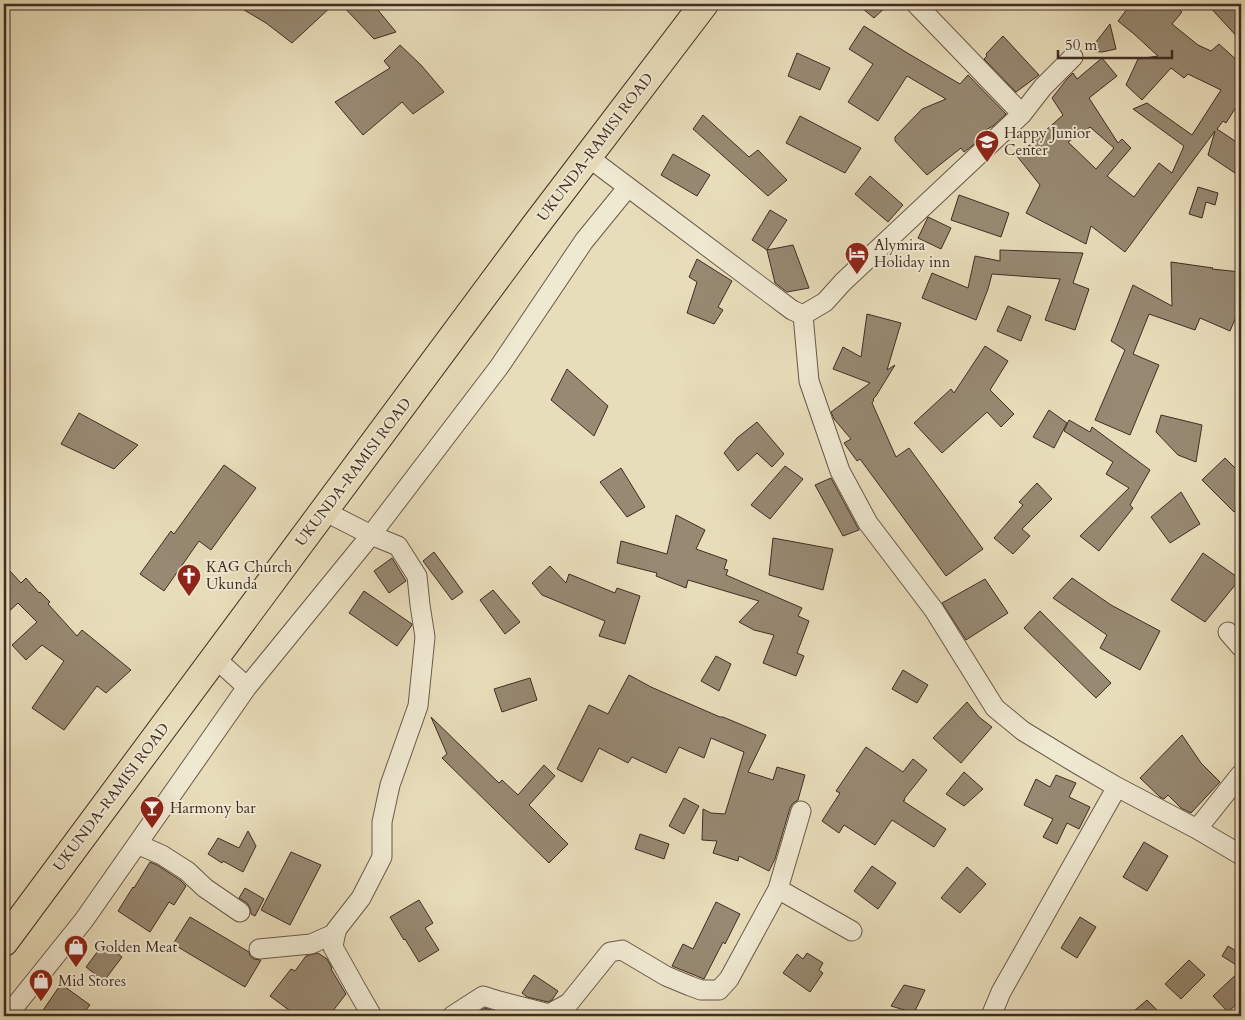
<svg xmlns="http://www.w3.org/2000/svg" width="1245" height="1020" font-family="Cardo,serif">
<style>
.building{fill:#978972;stroke:#3f2d24;fill-rule:evenodd}
.lines{fill:none;stroke-linecap:round;stroke-linejoin:round}
.minor-casing{stroke:#69594a;stroke-width:21}
.highway-casing{stroke:#3f2d24;stroke-width:30}
.minor{stroke:#f0e9d2;stroke-width:19}
.highway{stroke:#e8ddba;stroke-width:28}
.labels{text-anchor:middle;stroke-width:4;stroke-linejoin:round;paint-order:stroke}
.poi-label{font-size:15px;fill:#3f2d24;stroke:#f0e9d2;text-anchor:start}
.street-label{font-size:15px;fill:#3f2d24;stroke:#f0e9d2}
</style>
<rect width="100%" height="100%" fill="#e8ddba"/>
<filter id="stains"><feTurbulence type="fractalNoise" baseFrequency=".004" numOctaves="4"/><feColorMatrix values="0 0 0 0 .2 0 0 0 0 .09 0 0 0 0 .02 0 0 0 .5 -.17"/></filter>
<radialGradient id="worn" r=".72"><stop offset=".6" stop-color="#630" stop-opacity="0"/><stop offset="1" stop-color="#630" stop-opacity=".3"/></radialGradient>
<path class="building" d="M234,4H334L292,43L266,23Z
M341,4H373L396,32L374,39Z
M857,4H889L874,18Z
M1131,4H1173L1182,12L1172,24L1198,45L1211,51L1219,44L1241,64V110L1236,107L1226,123L1223,121L1217,129L1241,145V177L1208,155L1215,131L1125,252L1091,226L1086,244L1026,213L1040,185L1017,156L1063,115L1052,98L1067,79L1073,73L1077,79L1102,58L1117,76L1089,98L1118,143L1122,139L1131,148L1107,176L1134,197L1159,163L1172,173L1184,146L1133,109L1147,103L1192,135L1221,90L1188,74L1184,78L1171,68L1142,100L1126,85L1138,59L1158,56L1134,34L1118,21ZM1090,127L1114,148L1096,169L1068,142Z
M1207,4H1241V41Z
M1110,24L1116,49L1102,52L1089,51Z
M864,26L909,54L960,84L968,75L1006,114L993,126L980,133L982,136L972,146L964,152L961,148L927,175L895,141V137L922,109L946,99L907,76L878,121L848,102L873,64L849,49Z
M1003,36L1039,75L1016,92L984,59L987,56L986,54Z
M400,45L421,65L444,92L413,114L402,102L363,135L335,102L390,68L384,61Z
M797,53L830,68L820,90L788,76Z
M703,115L749,157L758,150L787,180L768,196L693,129Z
M800,116L861,148L845,173L786,143Z
M673,154L710,175L697,196L661,175Z
M870,176L903,205L888,222L855,194Z
M1198,187L1218,193L1215,205L1206,202L1202,218L1189,214Z
M959,195L1009,213L1001,237L951,220Z
M770,210L787,220L767,250L752,240Z
M928,217L951,228L941,249L918,238Z
M793,245L809,288L787,292L775,283L767,250Z
M1000,250L1083,253L1073,283L1089,289L1075,330L1045,320L1060,279L992,274L988,289L976,320L922,298L932,273L968,288L975,256L1000,261Z
M697,259L732,281L718,307L723,310L714,324L687,313L697,282L689,277Z
M1171,262L1213,268L1212,269L1241,272V305L1230,331L1200,318L1195,330L1149,314L1133,354L1159,365L1130,435L1095,420L1125,350L1111,341L1133,285L1172,306Z
M1008,306L1031,316L1021,341L997,331Z
M867,314L901,323L887,370L895,365L876,396L873,399L874,400L872,403L896,457L909,448L983,549L946,576L860,459L857,461L844,443L851,439L834,419L831,412L870,383L833,369L843,347L861,357Z
M985,346L1008,361L990,390L1014,414L1001,427L987,412L942,453L914,423L951,389L954,393Z
M567,369L608,406L594,436L551,400Z
M1049,410L1067,423L1054,448L1033,437Z
M79,413L138,445L114,469L61,444Z
M1161,415L1202,425L1196,462L1178,455L1156,432Z
M1069,420L1090,432L1092,427L1150,470L1130,505L1133,508L1099,551L1080,536L1129,488L1106,474L1113,462L1064,431Z
M757,422L784,454L772,467L757,453L738,471L724,453L737,438Z
M1225,458L1241,474V504L1234,512L1202,480Z
M224,465L256,488L211,550L199,541L164,591L140,574L171,531L174,534Z
M785,466L803,479L770,519L751,505Z
M621,468L645,507L627,517L600,482Z
M831,478L859,530L843,536L815,485Z
M1037,483L1052,499L1022,529L1030,536L1013,554L994,538L1023,505L1019,502Z
M1181,492L1200,524L1170,543L1151,517Z
M676,515L705,530L696,549L727,560L724,569L728,570L726,575L802,608L798,616L809,621L797,653L804,656L796,676L763,663L774,635L754,630L739,622L759,601L732,593L688,580L686,588L656,576L657,573L617,563L621,541L667,554Z
M773,538L833,549L823,590L769,575Z
M434,552L463,592L452,600L423,561Z
M1203,553L1240,579L1205,622L1171,600Z
M392,558L406,581L389,593L374,571Z
M550,566L566,583L569,574L615,593L617,588L640,596L625,644L599,636L605,621L542,595L532,583Z
M10,571L21,583L26,578L39,593L40,592L50,602L48,604L77,636L82,630L131,670L106,693L97,686L64,730L32,708L64,661L42,645L26,660L12,645L37,622L18,603L4,616V577Z
M1072,578L1111,605L1160,631L1140,670L1100,648L1107,635L1053,598Z
M985,579L1008,613L966,640L942,603Z
M493,590L520,622L505,634L480,600Z
M364,591L412,624V625L397,646L349,613Z
M1040,611L1111,683L1096,698L1024,628Z
M716,656L731,664L719,691L701,681Z
M903,670L928,685L917,703L892,689Z
M629,675L651,687L720,717H723L766,735L748,772L773,780L777,767L805,775L798,800L793,803L790,808L775,859L769,871L739,856L738,861L713,853L717,841L702,840L703,809L711,813L725,814L744,752L711,738L704,758L679,747L666,773L632,757L628,763L599,748L582,782L557,769L589,705L608,714Z
M530,678L537,700L502,712L494,689Z
M967,702L979,717L992,727L961,763L933,738Z
M431,717L499,783L502,780L518,795L544,765L555,776L529,805L568,844L549,863L442,758L447,754Z
M1182,735L1201,763L1220,782L1191,813L1181,808L1168,795L1164,799L1160,797L1140,778Z
M866,747L903,772L913,759L927,770L904,799L905,800L903,801L946,829L934,847L892,820L875,845L844,825L839,833L822,821L840,793L836,791Z
M964,772L983,789L964,806L946,794Z
M1056,775L1076,783L1069,797L1090,807L1079,829L1067,823L1057,844L1043,837L1053,819L1024,805L1036,779L1050,787Z
M684,798L699,806L684,834L669,826Z
M248,831L256,846L243,872L223,861L222,863L208,854L218,838L239,848Z
M640,834L669,844L664,859L635,849Z
M1144,842L1168,856L1147,891L1123,877Z
M291,852L321,865L290,925L261,910Z
M150,862L157,865L180,880L186,886L174,905L169,902L150,932L118,911L133,887L134,888Z
M872,866L896,883L878,909L854,891Z
M967,867L986,884L960,913L941,898Z
M245,888L264,899L255,916L251,914L250,908L247,903L239,898Z
M419,900L433,923L425,928L439,950L419,962L405,939L404,940L390,917Z
M716,902L740,914L725,944L723,942L704,979L672,966L683,944L693,949Z
M190,917L249,952L250,956L254,959L261,960L245,987L173,944Z
M1080,917L1096,927L1077,958L1061,948Z
M104,943L122,957L104,981L86,967Z
M1228,946L1241,954V968L1222,956Z
M318,953L327,959L332,968L331,969L346,994L329,1016H297L270,996L291,969L295,971L306,956Z
M807,953L823,963L819,970L823,973L810,992L783,973L797,954L803,959Z
M1189,960L1205,975L1181,999L1165,984Z
M1241,970V1000L1228,1012L1213,996Z
M534,975L558,991L552,1000L548,1002L527,997L522,993Z
M61,984L90,1005L81,1016H39Z
M904,985L925,990L914,1013L891,1006Z
M1147,1000L1163,1016H1128Z
M485,1008L496,1012L513,1016H476L477,1013Z"/>
<g class="lines">
<defs>
<path id="minor" d="M916,4L1022,114
M588,157L792,310L803,315L825,302L843,282L1022,114L1043,87L1073,57
M803,315L809,381L840,471L868,523L934,610L995,708L1023,731L1079,765L1117,787L1197,829L1241,855
M324,511L371,535L398,546L417,576L420,605L425,637L418,706L390,785L382,822V857L361,898L336,930L333,947L357,990L372,1016
M1228,632L1241,647
M215,658L247,687
M1197,829L1241,774
M137,844L162,855L187,871L205,888L240,912
M778,889L801,811
M259,949L311,944L336,933
M7,1016L84,920L247,687L371,535L499,367L584,241L628,187
M452,1016L483,996L499,1001L549,1014L569,1003L610,952L622,950L666,976L690,986L701,990H719L729,979L778,889L852,931
M991,1016L1001,992L1117,787"/>
<path id="highway" d="M4,942L535,226L704,4"/>
</defs>
<use href="#minor" class="minor-casing"/>
<use href="#highway" class="highway-casing"/>
<use href="#minor" class="minor"/>
<use href="#highway" class="highway"/>
</g>
<defs>
<symbol id="school-pin" viewBox="-11 -11 22 30"><path d="M0 17L-7.5 6A9.5 9.5 0 1 1 7.5 6Z" fill="#8f2418" stroke="#f0e9d2"/><path d="M0-5L7-2L0 1L-7-2ZM-4 1L0 2.5L4 1V4Q0 6-4 4Z" fill="#fff"/></symbol>
<symbol id="hotel-pin" viewBox="-11 -11 22 30"><path d="M0 17L-7.5 6A9.5 9.5 0 1 1 7.5 6Z" fill="#8f2418" stroke="#f0e9d2"/><path d="M-6-4.5h1.5V1H6V5H4.5V3h-9V5H-6ZM-4 0a1.8 1.8 0 1 1 3.6 0ZM.5 0V-2.5h3Q6-2.5 6 0Z" fill="#fff"/></symbol>
<symbol id="church-pin" viewBox="-11 -11 22 30"><path d="M0 17L-7.5 6A9.5 9.5 0 1 1 7.5 6Z" fill="#8f2418" stroke="#f0e9d2"/><path d="M-1.2-6h2.4v3.5h3.3v2.4h-3.3V6h-2.4V-.1h-3.3v-2.4h3.3Z" fill="#fff"/></symbol>
<symbol id="bar-pin" viewBox="-11 -11 22 30"><path d="M0 17L-7.5 6A9.5 9.5 0 1 1 7.5 6Z" fill="#8f2418" stroke="#f0e9d2"/><path d="M-6-5H6L.8 .8V4.5H3.5V6h-7V4.5H-.8V.8Z" fill="#fff"/></symbol>
<symbol id="shop-pin" viewBox="-11 -11 22 30"><path d="M0 17L-7.5 6A9.5 9.5 0 1 1 7.5 6Z" fill="#8f2418" stroke="#f0e9d2"/><path d="M-5-2.5h2.3a2.7 3.5 0 0 1 5.4 0H5L5.5 6h-11ZM-1.5-2.5h3a1.5 2.3 0 0 0-3 0Z" fill="#fff"/></symbol>
</defs>
<g fill-rule="evenodd">
<use href="#school-pin" x="973" y="128" width="28" height="38"/>
<use href="#hotel-pin" x="843" y="240" width="28" height="38"/>
<use href="#church-pin" x="175" y="562" width="28" height="38"/>
<use href="#bar-pin" x="138" y="794" width="28" height="38"/>
<use href="#shop-pin" x="62" y="933" width="28" height="38"/>
<use href="#shop-pin" x="27" y="967" width="28" height="38"/>
</g>
<g class="labels">
<g class="poi-label">
<text x="1004" y="138">Happy Junior<tspan x="1004" dy="17">Center</tspan></text>
<text x="874" y="250">Alymira<tspan x="874" dy="17">Holiday inn</tspan></text>
<text x="206" y="572">KAG Church<tspan x="206" dy="17">Ukunda</tspan></text>
<text x="170" y="813">Harmony bar</text>
<text x="94" y="952">Golden Meat</text>
<text x="58" y="986">Mid Stores</text>
</g>
<g class="street-label">
<text transform="translate(595 147) rotate(-53)" y="5">UKUNDA-RAMISI ROAD</text>
<text transform="translate(353 472) rotate(-53)" y="5">UKUNDA-RAMISI ROAD</text>
<text transform="translate(111 797) rotate(-53)" y="5">UKUNDA-RAMISI ROAD</text>
</g>
</g>
<rect width="1245" height="1020" fill="none" stroke="#e8ddba" stroke-width="20"/>
<rect x="5" y="5" width="1235" height="1010" fill="none" stroke="#3f2d24" stroke-width="2.5"/>
<rect x="10" y="10" width="1225" height="1000" fill="none" stroke="#3f2d24"/>
<path d="M1058 50v8h114v-8" fill="none" stroke="#3f2d24" stroke-width="2.5"/>
<text x="1065" y="50" font-size="15" fill="#3f2d24" stroke="#f0e9d2" stroke-width="4" paint-order="stroke">50 m</text>
<rect width="100%" height="100%" filter="url(#stains)"/>
<rect width="100%" height="100%" fill="url(#worn)"/>
</svg>
